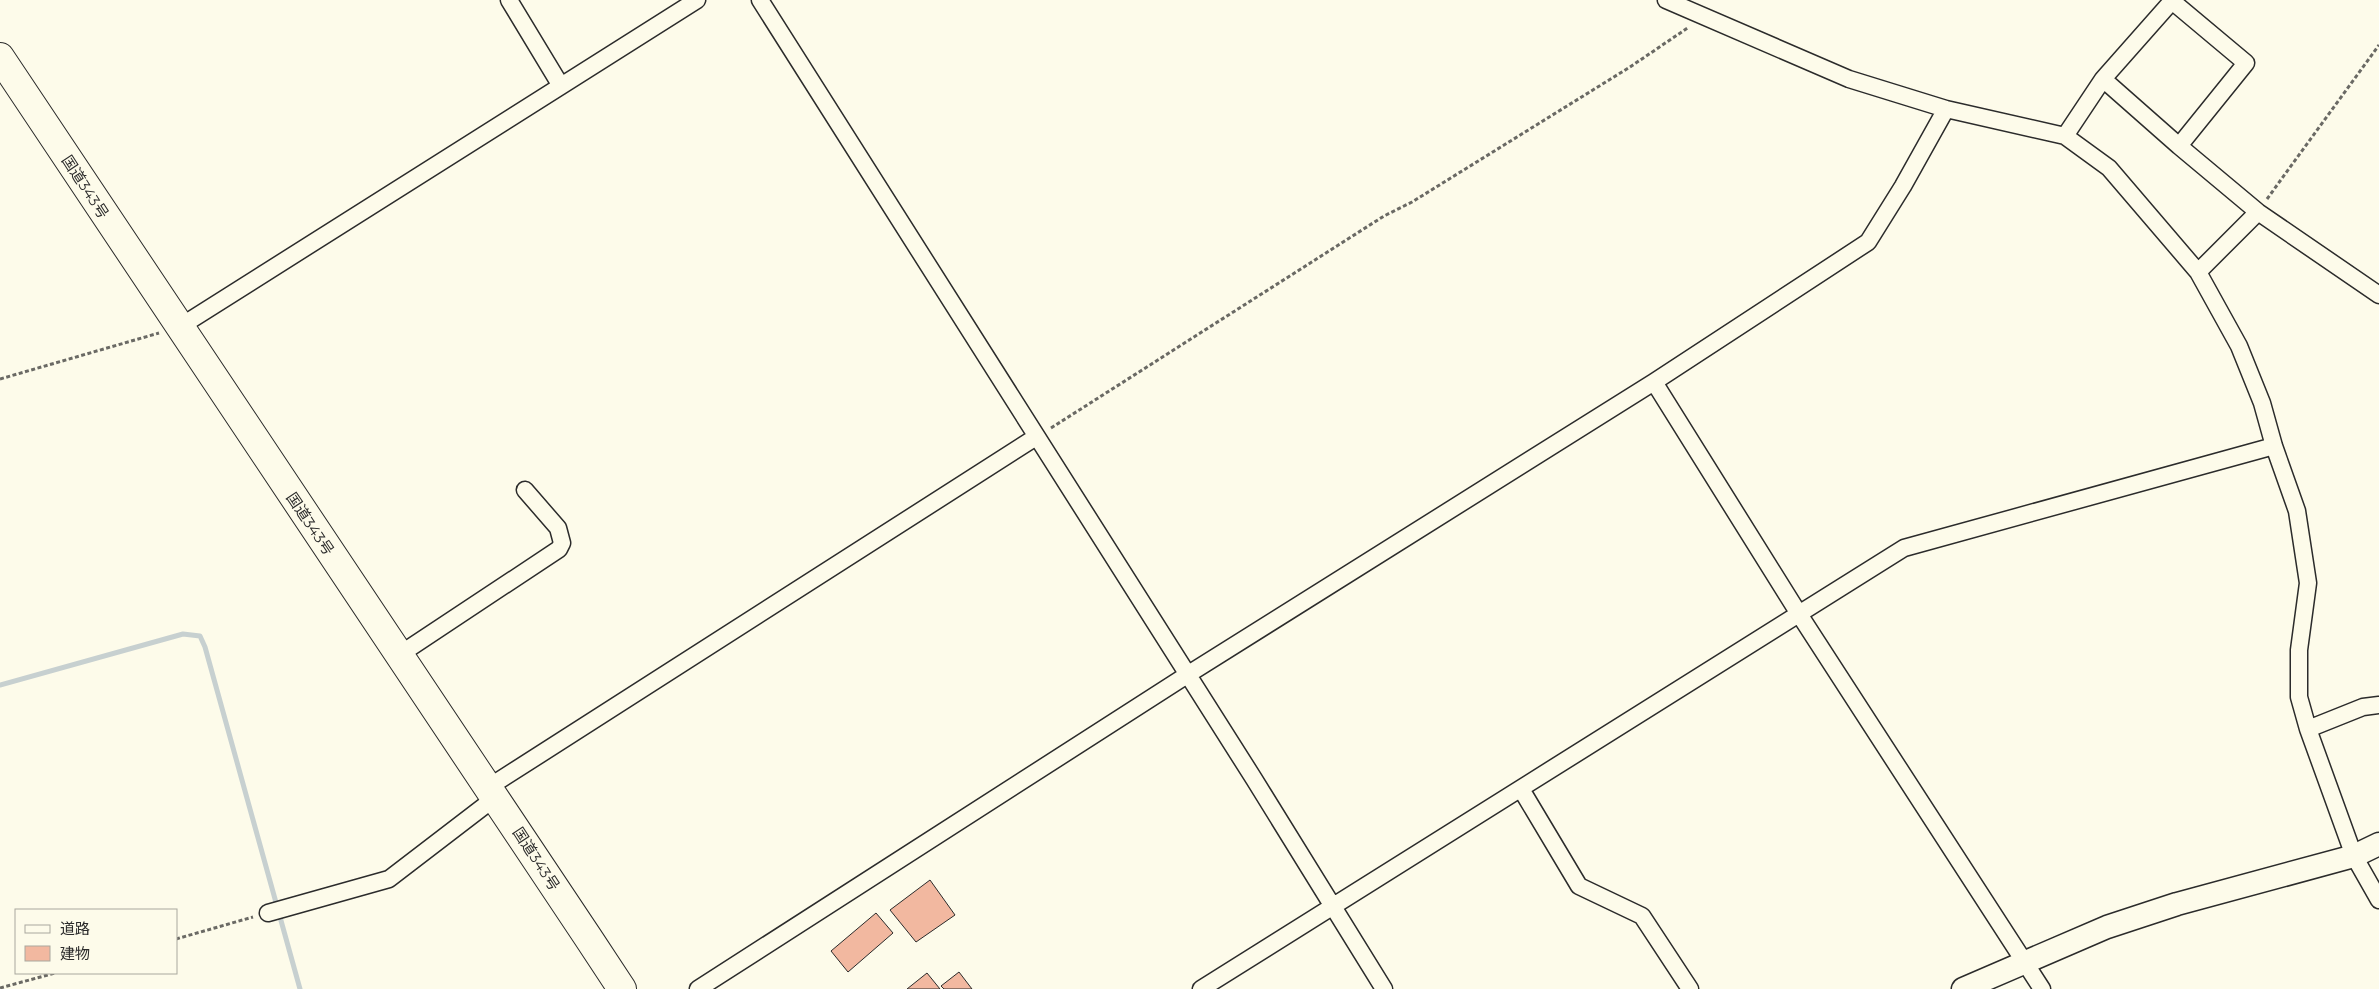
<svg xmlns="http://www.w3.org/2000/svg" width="2379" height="989" font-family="Montserrat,'Noto Sans JP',sans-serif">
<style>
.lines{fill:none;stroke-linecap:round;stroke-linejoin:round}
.stream{stroke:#c7d0d0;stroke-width:5}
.building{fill:#f2b8a0;stroke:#2b2b2b}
.street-casing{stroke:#2b2b2b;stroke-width:19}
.secondary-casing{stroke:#2b2b2b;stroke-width:25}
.highway-casing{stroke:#2b2b2b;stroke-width:30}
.path{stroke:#6a6964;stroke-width:3;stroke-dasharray:4 2.5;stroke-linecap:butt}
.street{stroke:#fdfbea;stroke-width:16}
.secondary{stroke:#fdfbea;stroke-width:22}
.highway{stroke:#fdfbea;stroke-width:28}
.labels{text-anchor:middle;stroke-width:4;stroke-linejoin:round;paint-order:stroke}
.street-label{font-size:15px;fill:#2b2b2b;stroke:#fdfbea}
</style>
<rect width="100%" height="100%" fill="#fdfbea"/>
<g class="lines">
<path class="stream" d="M0,685L183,634L200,636L205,647L300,989"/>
</g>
<path class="building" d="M930,880L955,915L916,942L890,910Z
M876,913L893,933L848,972L831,951Z
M959,972L972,989H944L941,986Z
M927,973L940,989H907Z"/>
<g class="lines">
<defs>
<path id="street" d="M509,0L561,86
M760,0L1254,779L1384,989
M1666,0L1849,79L1946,109L2065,136L2109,168L2198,272L2239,346L2262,403L2274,446L2297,511L2308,583L2299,650V697L2308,729L2354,856L2379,900
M2103,79L2179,146L2258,212L2379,295
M2065,136L2103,79L2172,1L2246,63L2179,146
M2198,272L2258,212
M178,328L697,0
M1654,382L1799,614L2042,989
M399,655L559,549L562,543L558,528L525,490
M2308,729L2363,707L2379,705
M489,787L1036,437
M1521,789L1579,886L1642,916L1690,989
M268,913L389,879L496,797
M698,989L1187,675L1654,382L1868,242L1903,186L1946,109
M1201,989L1904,548L2274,446"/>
<path id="secondary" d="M1963,989L2107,927L2177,904L2354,856L2379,844"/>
<path id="highway" d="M0,57C206,369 417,677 622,989"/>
</defs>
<use href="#street" class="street-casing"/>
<use href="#secondary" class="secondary-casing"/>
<use href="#highway" class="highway-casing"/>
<path class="path" d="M2267,199L2379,45
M0,379L159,333
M1051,428L1384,216L1412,202L1630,67L1689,27
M176,939L253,917
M0,988L55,973"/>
<use href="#street" class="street"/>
<use href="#secondary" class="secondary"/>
<use href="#highway" class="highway"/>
</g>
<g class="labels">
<g class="street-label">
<text transform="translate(85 187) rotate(57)" y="5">国道343号</text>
<text transform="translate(310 524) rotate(56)" y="5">国道343号</text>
<text transform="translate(536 859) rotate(57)" y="5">国道343号</text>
</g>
</g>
<rect x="15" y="909" width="162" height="65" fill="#fdfbea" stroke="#a9a89e"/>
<rect x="25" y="925" width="25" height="8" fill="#fdfbea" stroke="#a9a89e"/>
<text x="60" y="934" font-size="15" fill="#2b2b2b">道路</text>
<rect x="25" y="946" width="25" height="15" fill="#f2b8a0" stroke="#a9a89e"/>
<text x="60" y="959" font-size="15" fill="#2b2b2b">建物</text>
</svg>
